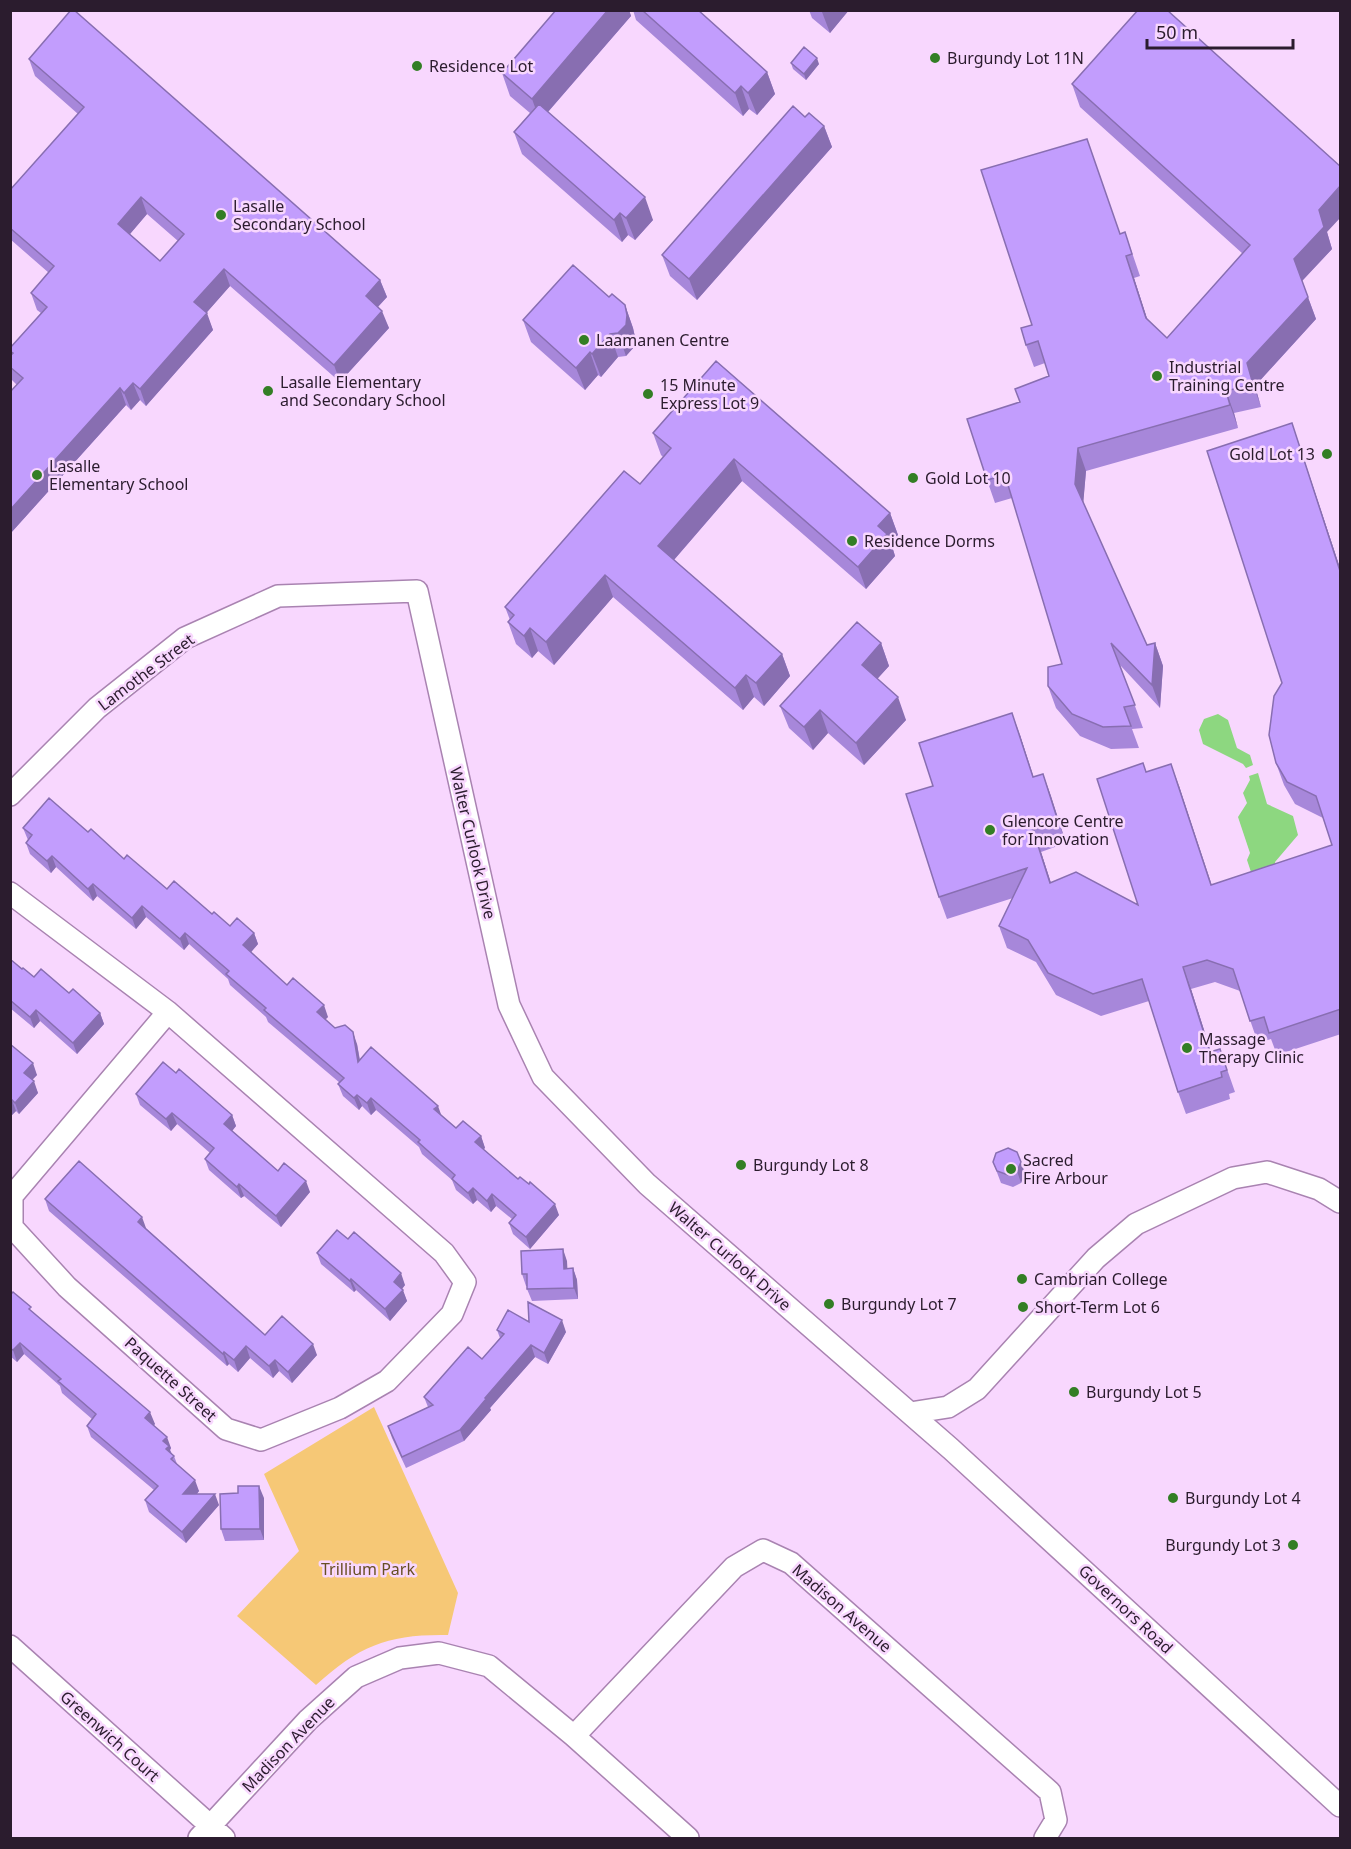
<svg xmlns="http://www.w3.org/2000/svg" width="1351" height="1849" font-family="'Noto Sans',sans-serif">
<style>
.green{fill:#f6c876}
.water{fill:#8dd780}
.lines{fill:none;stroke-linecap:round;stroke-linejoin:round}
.street-casing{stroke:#a983b1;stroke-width:24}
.street{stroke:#fff;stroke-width:21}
.wall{fill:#a787da;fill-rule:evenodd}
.shaded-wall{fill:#886eb1}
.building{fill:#c29dfd;stroke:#886eb1;stroke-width:1.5;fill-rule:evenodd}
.poi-dot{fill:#337e25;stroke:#f8d7fe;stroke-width:2}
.labels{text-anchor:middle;stroke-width:5;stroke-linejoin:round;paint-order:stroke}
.poi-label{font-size:16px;fill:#2b1c2e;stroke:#f8d7fe;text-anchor:start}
.street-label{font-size:16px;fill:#2b1c2e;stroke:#f8d7fe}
.park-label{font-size:16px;fill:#674f24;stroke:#f8d7fe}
</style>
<rect width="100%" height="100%" fill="#f8d7fe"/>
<path class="green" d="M374,1407L458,1593L448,1635C389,1634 360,1645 316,1685L237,1616L299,1551L264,1474Z"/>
<path class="water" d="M1218,714L1228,720L1237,748L1250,755L1253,765L1246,768L1243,764L1203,744L1199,730L1204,719Z
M1258,773L1267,804L1293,816L1298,835L1275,862L1280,880L1251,872L1247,860L1250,853L1238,817L1247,803L1243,793L1250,780L1249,776Z"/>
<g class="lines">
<defs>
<path id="street" d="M10,795L97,708L185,638L278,596L417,591L509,1005L543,1077L647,1184L951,1449L1340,1806
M10,893L168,1012L444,1253L465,1282L452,1314L387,1381L340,1408L261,1440L226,1429L67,1287L12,1227V1196L168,1012
M910,1413L948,1407L977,1389L1096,1258L1136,1224L1233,1178L1267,1172L1319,1189L1340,1202
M10,1646L224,1838
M574,1736L734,1567L763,1550L791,1563L1050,1792L1056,1820L1045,1838
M199,1838L308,1720L356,1677L400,1658L439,1653L489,1666L574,1736L688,1838"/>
</defs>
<use href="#street" class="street-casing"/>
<use href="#street" class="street"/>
</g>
<path class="wall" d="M556,10H629L631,16L548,112L653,220L635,240L628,235L622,242L522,154L514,132L530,113L510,96L502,73Z
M633,10H698L767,72L775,94L757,115L749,109L743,116L636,20Z
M809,10H849L830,33L812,18Z
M29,59L380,280L387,297L378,307L389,328L340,382L230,286L206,313L213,330L146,406L140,400L131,410L126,405L10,534V392L17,385L10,378V348L41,313L37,310L31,293L49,273L10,239V190L78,114L35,76ZM147,214L178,241L160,261L130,234Z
M791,63L819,64L806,80L793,69Z
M1072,84L1327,232L1332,249L1302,281L1316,319L1255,386L1261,407L1234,413L1238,428L1086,471L1083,503L1147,645L1155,643L1163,666L1160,708L1120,665L1143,728L1132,729L1139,748L1111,749L1080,736L1056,708L1048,686L1062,664L1012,498L995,503L987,480L1020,402L1049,376L1045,363L1034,367L1026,345L1032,325L1120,234L1125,232L1140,276L1134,278L1147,319L1167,338L1243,254L1080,107Z
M824,126L832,147L697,300L670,276L662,255Z
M609,297L625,305L633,328L635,337L634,347L626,356L618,357L601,377L598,375L585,390L531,342L523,320Z
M716,361L890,513L898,535L891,543L895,556L866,589L742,481L674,560L782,654L790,676L764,706L754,697L743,710L613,597L554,665L538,651L532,658L516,644L508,622L510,620L505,607L640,484L663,457L661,455L653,433Z
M1292,423L1341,571V1034L1277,1055L1271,1039L1258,1043L1240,991L1215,982L1191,989L1211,1052L1220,1049L1235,1092L1229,1094L1230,1099L1186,1114L1178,1092L1149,1001L1101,1016L1056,995L1036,962L1007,948L999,926L1013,898L947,919L939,897L933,786L1020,735L1033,777L1043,774L1066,843L1041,852L1051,883L1138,905L1146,772L1179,786L1211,885L1332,845L1323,818L1295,804L1284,785L1276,763L1282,683Z
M881,643L889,666L877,679L906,720L864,765L828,733L813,750L789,728L780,706Z
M23,828L88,832L124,859L167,889L212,914L230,926L254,933L258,944L251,952L287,985L328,1017L325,1019L335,1028L357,1044L360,1060L441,1115L456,1128L481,1136L485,1148L483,1149L559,1215L530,1249L513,1234L509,1223L512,1219L496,1206L491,1212L477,1200L473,1204L456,1190L452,1180L422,1154L419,1147L376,1110L371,1115L362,1106L359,1110L343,1096L338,1084L340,1083L268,1022L266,1017L230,985L228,979L189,944L184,950L146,917L136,929L97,896L93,901L56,867L51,873L30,854L26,843L28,840Z
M10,959L22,969L34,977L69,993L100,1013L104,1024L77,1054L40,1021L34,1028L10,1008Z
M10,1044L37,1075L32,1080L38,1093L19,1114L16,1111L10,1117Z
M176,1073L232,1115L236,1126L232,1131L278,1171L310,1192L281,1227L244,1196L241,1198L209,1170L205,1159L210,1153L177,1124L171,1131L140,1105L136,1094Z
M993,1162L1025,1173L1021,1183L1013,1187L1001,1183Z
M45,1199L146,1228L265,1335L317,1355L292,1383L279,1371L273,1378L250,1358L238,1372L229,1364L227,1366L49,1211Z
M317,1253L405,1285L402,1289L407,1301L390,1321L356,1290L354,1292L321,1264Z
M567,1261V1268H573L577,1280L578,1299L532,1301L527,1289V1286H526L522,1274Z
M10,1295L33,1313L155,1424L154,1425L171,1448L170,1450L172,1454L174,1456L177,1464L199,1491L197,1494L219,1505L186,1543L149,1512L145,1500L154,1490L91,1437L87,1426L92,1419L62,1393L60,1386L24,1354L17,1362L10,1356Z
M529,1322L566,1332L548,1364L535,1357L490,1408L491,1410L464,1441L406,1468L392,1438L388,1426L428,1407L424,1397L482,1359L500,1338L497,1330Z
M264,1498V1540L225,1541L221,1529Z"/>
<path class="shaded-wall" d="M608,10H629L631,16L540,121L532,99Z
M823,10H849L830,33L822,12Z
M817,58L819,64L806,80L804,74Z
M767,72L775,94L757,115L748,93Z
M741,86L749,109L743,116L735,93Z
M824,126L832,147L697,300L689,279Z
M1341,185V217L1327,232L1332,249L1302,281L1316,319L1255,386L1261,407L1253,384L1247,363L1294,259L1319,210Z
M141,197L147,214L124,241L118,224Z
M645,197L653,220L635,240L626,218Z
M620,213L628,235L622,242L614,220Z
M1126,256L1134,278L1154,340L1146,318Z
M224,269L230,286L201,319L194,302Z
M380,280L387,297L372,313L366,296Z
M625,305L633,328L635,337L634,347L626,356L618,333Z
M382,311L389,328L340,382L334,365Z
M207,313L213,330L146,406L140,389Z
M610,334L618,357L601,377L592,354Z
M590,352L598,375L585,390L576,368Z
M133,383L140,400L131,410L124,393Z
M120,388L126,405L10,534V510Z
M1226,391L1234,413L1238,428L1230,405Z
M1292,423L1341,571V574Z
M1078,448L1086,471L1083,506L1075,484Z
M734,459L742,481L666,569L658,546Z
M890,513L898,535L891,543L895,556L866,589L858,567L878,526Z
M605,575L613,597L554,665L546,642Z
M530,628L538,651L532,658L524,636Z
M881,643L889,666L870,687L862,665Z
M1155,643L1163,666L1160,708L1152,685Z
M782,654L790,676L764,706L756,683Z
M746,675L754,697L743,710L735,688Z
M898,697L906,720L864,765L856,743Z
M820,710L828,733L813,750L804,727Z
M1012,713L1020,735L1041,800L1033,777Z
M1171,764L1179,786L1219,907L1211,885Z
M1043,774L1051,796L1066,843L1058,821Z
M1033,830L1041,852L1058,905L1050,883Z
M52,856L56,867L51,873L47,861Z
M93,884L97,896L93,901L88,889Z
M142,906L146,917L136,929L132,918Z
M185,933L189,944L184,950L180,939Z
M254,933L258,944L247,957L243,945Z
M1183,967L1191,989L1218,1074L1210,1052Z
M324,1005L328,1017L321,1024L317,1012Z
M36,1010L40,1021L34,1028L30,1017Z
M100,1013L104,1024L77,1054L73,1043Z
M353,1032L357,1044L362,1074L358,1062Z
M33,1063L37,1075L28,1084L24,1073Z
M34,1081L38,1093L19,1114L15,1103Z
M357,1095L362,1106L359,1110L354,1098Z
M371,1098L376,1110L371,1115L367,1103Z
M12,1100L16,1111L10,1117V1101Z
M438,1106L442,1117L434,1109Z
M172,1113L177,1124L171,1131L166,1119Z
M232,1115L236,1126L228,1136L224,1124Z
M481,1136L485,1148L479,1154L475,1142Z
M1021,1162L1025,1173L1021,1183L1017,1171Z
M306,1181L310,1192L281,1227L276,1216Z
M239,1184L244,1196L241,1198L237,1187Z
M473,1188L477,1200L473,1204L468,1193Z
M492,1194L496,1206L491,1212L487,1201Z
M555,1204L559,1215L530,1249L526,1237Z
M142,1217L146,1228L142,1233L138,1222Z
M563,1249L567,1261L568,1280L564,1269Z
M573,1268L577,1280L578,1299L574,1288Z
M401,1273L405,1285L398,1294L394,1282Z
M351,1279L356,1290L354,1292L350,1281Z
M403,1290L407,1301L390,1321L385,1309Z
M562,1320L566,1332L548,1364L544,1353Z
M20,1343L24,1354L17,1362L13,1350Z
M313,1344L317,1355L292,1383L288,1372Z
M531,1345L535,1357L490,1408L491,1410L464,1441L460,1430L485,1398Z
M246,1346L250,1358L238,1372L234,1360Z
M224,1352L229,1364L227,1366L223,1354Z
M275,1360L279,1371L273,1378L269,1366Z
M150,1412L155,1424L150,1429L145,1418Z
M167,1437L171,1448L170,1450L173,1458L170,1461L163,1441Z
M195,1480L199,1491L187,1506L183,1494Z
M259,1486L264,1498V1540L260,1529Z
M215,1494L219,1505L186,1543L182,1532Z"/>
<path class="building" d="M71,10H74L380,280L366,296L382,311L334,365L224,269L194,302L207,313L140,389L133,383L124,393L120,388L10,510V392L23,378L10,367V356L13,353L10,351V348L47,307L31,293L54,266L10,228V190L84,107L29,59ZM141,197L184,234L160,261L118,224Z
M556,10H608L532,99L502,73Z
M642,10H698L767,72L748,93L741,86L735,93Z
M1138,10H1167L1341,167V185L1319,210L1324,227L1294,259L1308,297L1247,363L1253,384L1226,391L1230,405L1078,448L1075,484L1147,645L1155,643L1152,685L1111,643L1135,705L1124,707L1131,726L1103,727L1072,714L1048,686V667L1062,664L1005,475L987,480L967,419L1020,402L1015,389L1049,376L1038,341L1026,345L1021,328L1032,325L981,170L1087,139L1120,234L1125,232L1132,254L1126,256L1146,318L1167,338L1250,245L1072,84Z
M804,47L817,58L804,74L791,63Z
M539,104L645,197L626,218L620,213L614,220L514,132Z
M793,106L805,117L809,113L824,126L689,279L662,255Z
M573,265L609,297L612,294L625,305L627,315L626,325L618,333L610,334L592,354L590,352L576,368L523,320Z
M716,361L890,513L878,526L887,534L858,567L734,459L658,546L782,654L756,683L746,675L735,688L605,575L546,642L530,628L524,636L508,622L514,615L505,607L624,471L640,484L671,448L653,433Z
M1292,423L1341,574V1009L1269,1033L1264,1017L1250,1021L1233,969L1207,960L1183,967L1210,1052L1220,1049L1227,1070L1221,1072L1222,1077L1178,1092L1142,979L1093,994L1048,973L1028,940L999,926L1027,868L939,897L906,794L933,786L919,743L1012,713L1033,777L1043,774L1058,821L1033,830L1050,883L1076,872L1138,905L1097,779L1143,763L1146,772L1171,764L1211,885L1332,845L1316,796L1287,782L1276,763L1269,735L1274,696L1282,683L1207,451Z
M857,622L881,643L862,665L898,697L856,743L820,710L804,727L780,706Z
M49,798L88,832L91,829L124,859L127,855L167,889L174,881L212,914L214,912L230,926L237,918L254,933L243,945L287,985L293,978L324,1005L317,1012L335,1028L345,1025L353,1032L358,1062L371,1047L438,1106L434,1109L456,1128L463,1121L481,1136L475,1142L518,1179L520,1177L529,1184L530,1182L555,1204L526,1237L509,1223L516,1215L492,1194L487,1201L473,1188L468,1193L452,1179L455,1175L418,1142L420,1140L371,1098L367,1103L357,1095L354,1098L338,1084L344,1078L264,1010L266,1008L226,974L229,971L185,933L180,939L142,906L132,918L93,884L88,889L52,856L47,861L26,843L32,835L23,828Z
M10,959L22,969L23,968L34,977L41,969L69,993L73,989L100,1013L73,1043L36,1010L30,1017L10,1000Z
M10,1044L33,1063L24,1073L34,1081L15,1103L12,1100L10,1101Z
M163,1062L176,1073L179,1069L232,1115L224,1124L278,1171L284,1163L306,1181L276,1216L239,1184L237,1187L205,1159L214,1148L172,1113L166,1119L136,1094Z
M1008,1148L1017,1152L1021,1162L1017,1171L1008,1175L997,1171L993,1162L996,1153Z
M79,1161L142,1217L138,1222L265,1335L282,1316L313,1344L288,1372L275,1360L269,1366L246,1346L234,1360L224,1352L223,1354L45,1199Z
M337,1230L348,1239L354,1232L401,1273L394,1282L403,1290L385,1309L351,1279L350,1281L317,1253Z
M563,1249L564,1269L573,1268L574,1288L527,1289V1274H522L521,1251Z
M13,1292L31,1307L29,1309L150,1412L145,1418L167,1437L163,1441L169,1446L166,1449L174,1456L171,1459L195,1480L183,1494H215L182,1532L145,1500L158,1486L87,1426L96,1414L58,1381L61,1379L20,1343L13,1350L10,1348V1295Z
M528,1302L562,1320L544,1353L531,1345L485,1398L486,1399L460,1430L402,1457L388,1426L433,1405L424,1397L468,1347L482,1359L504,1334L497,1330L508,1310L529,1322Z
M238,1486H259L260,1529H221L220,1494L238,1493Z"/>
<g class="poi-dot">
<circle cx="935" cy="58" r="6"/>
<circle cx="417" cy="66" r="6"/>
<circle cx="221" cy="215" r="6"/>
<circle cx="584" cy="340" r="6"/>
<circle cx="1157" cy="376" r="6"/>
<circle cx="268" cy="391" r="6"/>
<circle cx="648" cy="394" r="6"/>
<circle cx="1327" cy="454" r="6"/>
<circle cx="37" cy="475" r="6"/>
<circle cx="913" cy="478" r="6"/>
<circle cx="852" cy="541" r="6"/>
<circle cx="990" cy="830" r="6"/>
<circle cx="1187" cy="1048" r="6"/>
<circle cx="741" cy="1165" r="6"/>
<circle cx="1011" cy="1169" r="6"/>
<circle cx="1022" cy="1279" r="6"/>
<circle cx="829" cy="1304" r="6"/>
<circle cx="1023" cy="1307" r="6"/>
<circle cx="1074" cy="1392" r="6"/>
<circle cx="1173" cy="1498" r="6"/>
<circle cx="1293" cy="1545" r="6"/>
</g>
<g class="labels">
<g class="poi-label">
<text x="947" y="64">Burgundy Lot 11N</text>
<text x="429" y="72">Residence Lot</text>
<text x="233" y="212">Lasalle<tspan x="233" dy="18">Secondary School</tspan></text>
<text x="596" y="346">Laamanen Centre</text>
<text x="1169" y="373">Industrial<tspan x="1169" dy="18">Training Centre</tspan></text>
<text x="280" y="388">Lasalle Elementary<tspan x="280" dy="18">and Secondary School</tspan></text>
<text x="660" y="391">15 Minute<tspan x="660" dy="18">Express Lot 9</tspan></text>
<text x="1315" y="460" text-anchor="end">Gold Lot 13</text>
<text x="49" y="472">Lasalle<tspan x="49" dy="18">Elementary School</tspan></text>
<text x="925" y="484">Gold Lot 10</text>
<text x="864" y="547">Residence Dorms</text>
<text x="1002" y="827">Glencore Centre<tspan x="1002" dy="18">for Innovation</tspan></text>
<text x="1199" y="1045">Massage<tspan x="1199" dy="18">Therapy Clinic</tspan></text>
<text x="1023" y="1166">Sacred<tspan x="1023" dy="18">Fire Arbour</tspan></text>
<text x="753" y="1171">Burgundy Lot 8</text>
<text x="1034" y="1285">Cambrian College</text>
<text x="841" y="1310">Burgundy Lot 7</text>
<text x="1035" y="1313">Short-Term Lot 6</text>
<text x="1086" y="1398">Burgundy Lot 5</text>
<text x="1185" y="1504">Burgundy Lot 4</text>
<text x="1281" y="1551" text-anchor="end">Burgundy Lot 3</text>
</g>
<g class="street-label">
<text transform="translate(146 672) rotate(-37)" y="6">Lamothe Street</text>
<text transform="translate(473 843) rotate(77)" y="6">Walter Curlook Drive</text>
<text transform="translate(730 1256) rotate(41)" y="6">Walter Curlook Drive</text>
<text transform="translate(171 1379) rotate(42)" y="6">Paquette Street</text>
<text transform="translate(842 1608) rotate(41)" y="6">Madison Avenue</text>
<text transform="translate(1126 1609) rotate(43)" y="6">Governors Road</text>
<text transform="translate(110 1736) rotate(42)" y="6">Greenwich Court</text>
<text transform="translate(288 1744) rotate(-46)" y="6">Madison Avenue</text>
</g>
<g class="park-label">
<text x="368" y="1575">Trillium Park</text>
</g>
</g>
<rect width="1351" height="1849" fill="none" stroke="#2b1c2e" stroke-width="24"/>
<path d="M1147 39v9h146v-9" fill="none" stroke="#2b1c2e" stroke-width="3"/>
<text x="1156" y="39" font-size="18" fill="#2b1c2e" stroke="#f8d7fe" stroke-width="4.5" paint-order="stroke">50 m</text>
</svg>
